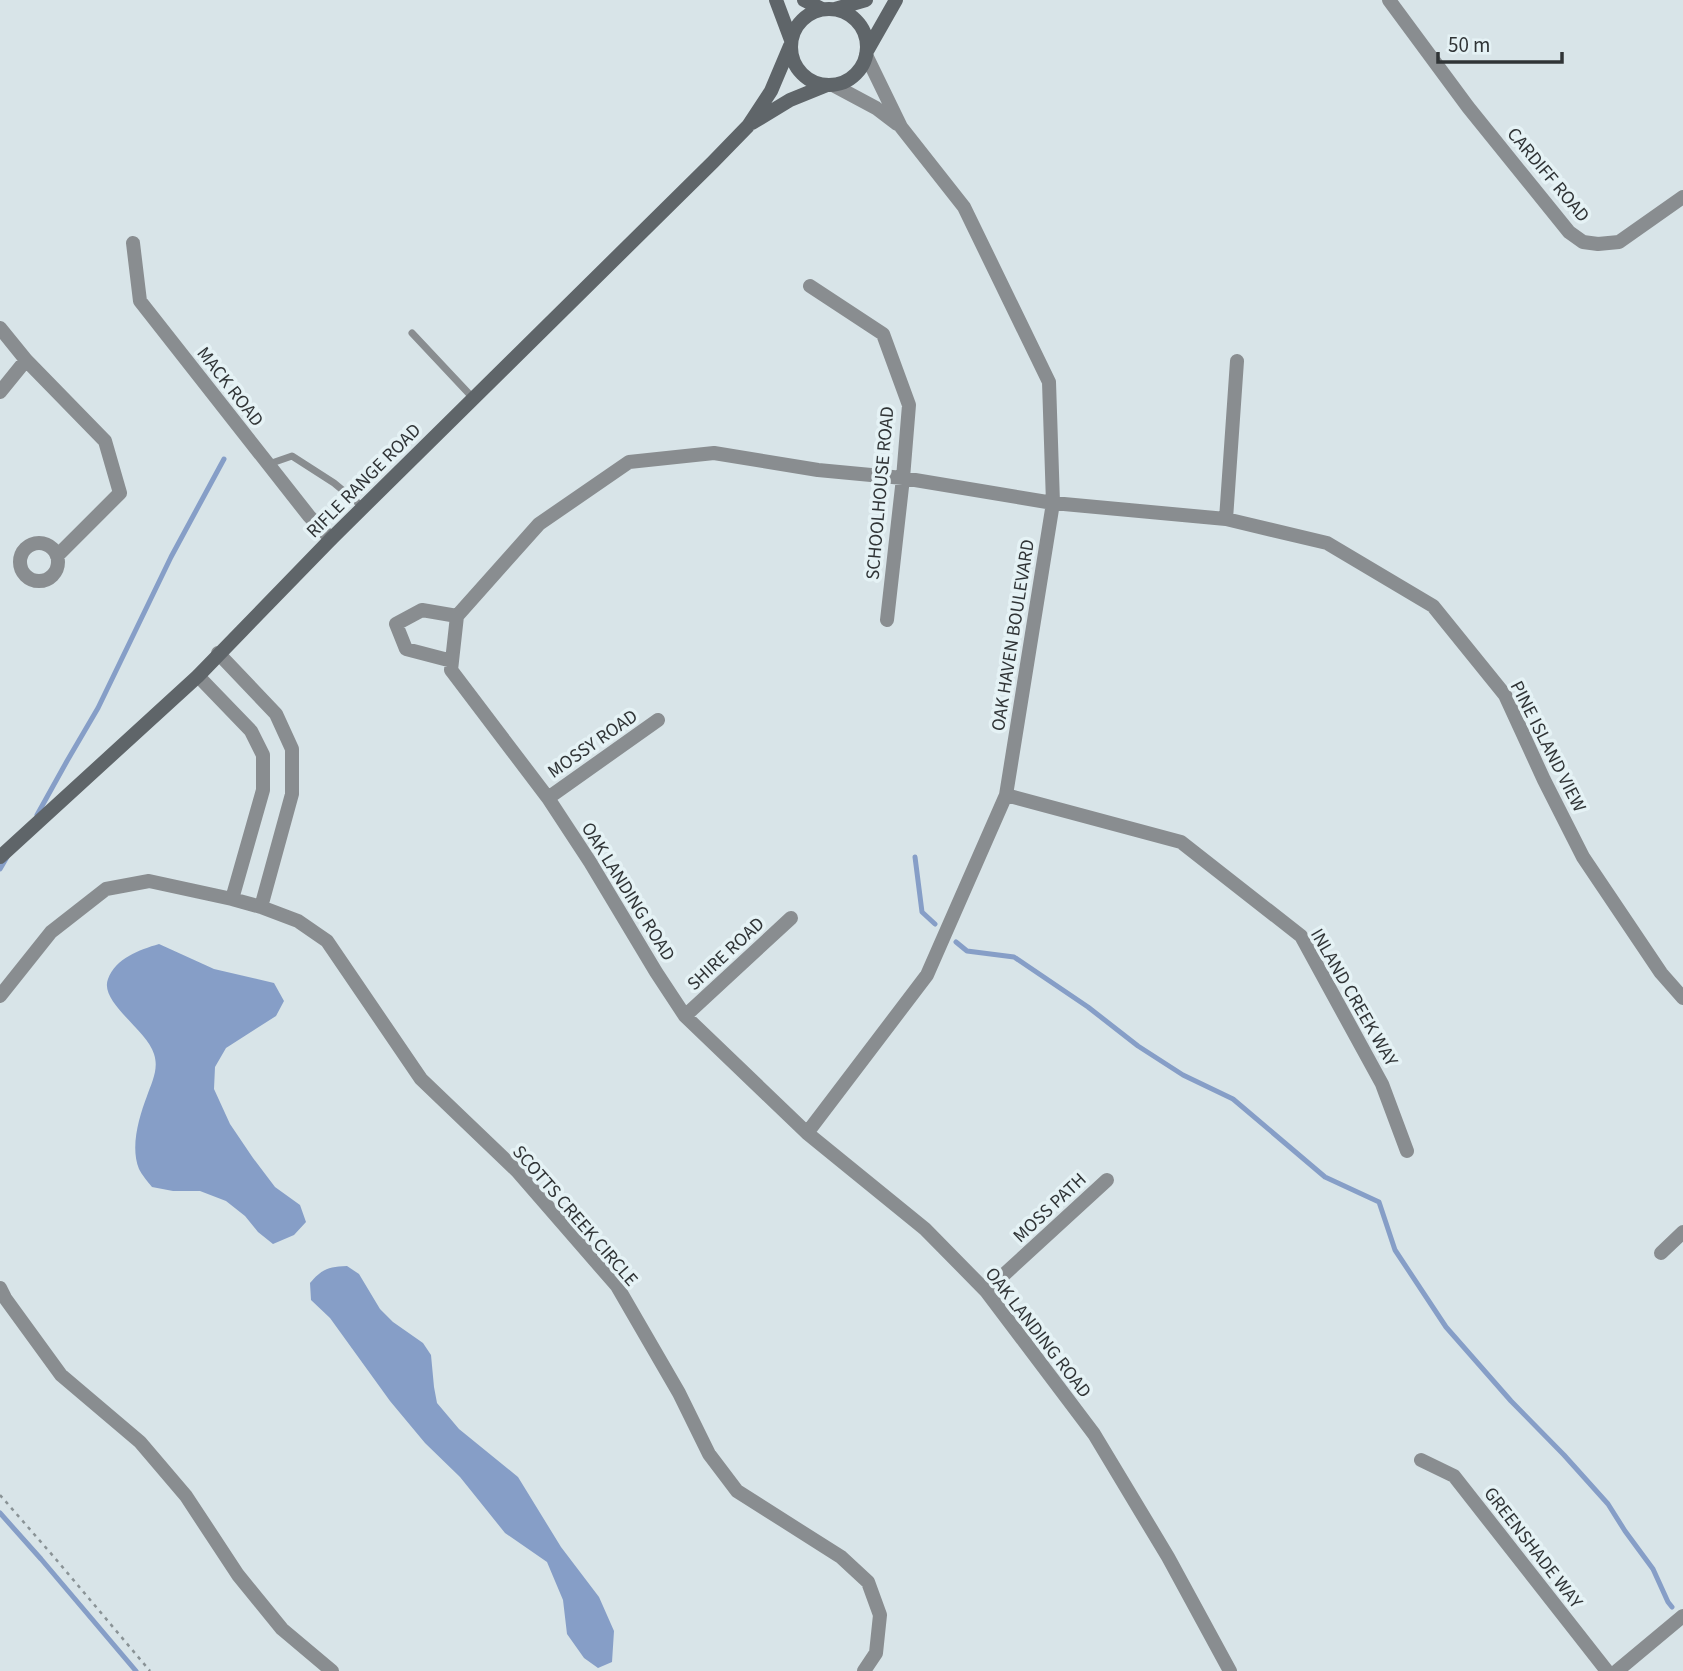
<svg xmlns="http://www.w3.org/2000/svg" width="1683" height="1671" font-family="'Source Sans 3',sans-serif">
<style>
.water{fill:#869ec7}
.lines{fill:none;stroke-linecap:round;stroke-linejoin:round}
.stream{stroke:#869ec7;stroke-width:5}
.path{stroke:#8a9396;stroke-width:2.5;stroke-dasharray:3.5 5;stroke-linecap:butt}
.service{stroke:#898d90;stroke-width:7}
.minor{stroke:#898d90;stroke-width:14}
.secondary{stroke:#5f6569;stroke-width:14}
.labels{text-anchor:middle;stroke-width:7;stroke-linejoin:round;paint-order:stroke}
.street-label{font-size:19px;fill:#303436;stroke:#e5f2f5}
</style>
<rect width="100%" height="100%" fill="#d8e4e8"/>
<path class="water" d="M159,944L214,969L274,983L284,1001L276,1016L226,1048L215,1067L214,1089L230,1124L253,1158L275,1187L300,1205L306,1222L294,1235L273,1244L258,1232L245,1216L226,1201L200,1191H173L152,1187C148,1182 142,1175 139,1169C130,1147 139,1117 147,1096C152,1082 159,1069 154,1054C147,1030 99,1002 108,979C116,958 139,950 159,944Z
M347,1266L359,1274L380,1309L393,1322L423,1343L431,1355L434,1387L437,1403L459,1429L518,1477L561,1547L599,1597L614,1631L612,1662L598,1668L584,1658L567,1634L563,1600L547,1562L505,1533L460,1477L425,1443L390,1401L330,1318L311,1300L310,1283C322,1269 328,1267 347,1266Z"/>
<g class="lines">
<path class="stream" d="M37,815L67,761L98,708L171,557L224,459
M915,857L922,912L935,924
M0,869L7,857
M956,942L967,951L1014,957L1088,1007L1138,1046L1183,1075L1233,1099L1325,1177L1379,1202L1395,1250L1446,1327L1511,1401L1564,1455L1608,1504L1625,1531L1653,1569L1668,1602L1672,1607
M0,1513L41,1559L136,1671"/>
<path class="path" d="M0,1495L54,1557L150,1671"/>
<path class="service" d="M412,333L473,398
M269,464L292,456L334,483L363,507"/>
<path class="minor" d="M1389,0L1468,107L1569,232L1583,242L1598,244L1619,242L1683,197
M833,85L876,108L897,124
M133,243L140,301L309,516L331,539
M810,286L883,334L909,405L903,478L887,620
M0,328L26,360L105,441L120,493L57,556
M0,392L26,360
M1226,519L1237,361
M20 562a19 19 0 1 1 38 0a19 19 0 1 1-38 0Z
M218,653L276,714L292,749V794L261,907
M452,661L406,649L396,624L422,610L457,616
M198,676L251,731L263,755V790L232,899
M1006,795L1181,842L1301,936L1382,1084L1407,1151
M548,798L658,720
M0,996L51,932L106,889L149,881L232,899L261,907L298,921L327,941L421,1079L517,1171L617,1286L679,1393L709,1454L737,1491L841,1557L868,1582L880,1615L876,1653L864,1671
M685,1016L791,918
M807,1133L927,975L1006,795L1053,503L1049,382L964,207L901,127L866,55
M1661,1253L1683,1232
M0,1288L5,1298L61,1375L140,1442L186,1496L238,1575L282,1629L332,1671
M986,1291L1107,1180
M1421,1460L1454,1476L1607,1671
M1230,1671L1168,1557L1094,1434L986,1291L925,1229L807,1133L685,1016L656,972L590,862L548,798L451,670L457,616L539,524L629,462L714,453L818,470L903,478L1053,503L1226,519L1327,543L1433,606L1505,695L1544,780L1583,857L1661,973L1683,998
M1617,1671L1683,1616"/>
<path class="secondary" d="M776,0L791,40
M804,0L822,9
M791 47a38 38 0 1 1 76 0a38 38 0 1 1-76 0Z
M835,9L866,0
M867,51L896,0
M752,123L790,100L827,85
M0,857L198,676L331,539L713,162L748,126L771,91L790,46"/>
</g>
<g class="labels">
<g class="street-label">
<text transform="translate(1549 174) rotate(50)" y="7">CARDIFF ROAD</text>
<text transform="translate(231 386) rotate(52)" y="7">MACK ROAD</text>
<text transform="translate(363 480) rotate(-45)" y="7">RIFLE RANGE ROAD</text>
<text transform="translate(879 493) rotate(-85)" y="7">SCHOOLHOUSE ROAD</text>
<text transform="translate(1012 635) rotate(-81)" y="7">OAK HAVEN BOULEVARD</text>
<text transform="translate(592 743) rotate(-35)" y="7">MOSSY ROAD</text>
<text transform="translate(1549 746) rotate(63)" y="7">PINE ISLAND VIEW</text>
<text transform="translate(629 891) rotate(58)" y="7">OAK LANDING ROAD</text>
<text transform="translate(725 953) rotate(-43)" y="7">SHIRE ROAD</text>
<text transform="translate(1355 997) rotate(60)" y="7">INLAND CREEK WAY</text>
<text transform="translate(1049 1207) rotate(-43)" y="7">MOSS PATH</text>
<text transform="translate(576 1215) rotate(49)" y="7">SCOTTS CREEK CIRCLE</text>
<text transform="translate(1039 1332) rotate(52)" y="7">OAK LANDING ROAD</text>
<text transform="translate(1534 1547) rotate(52)" y="7">GREENSHADE WAY</text>
</g>
</g>
<path d="M1438 52v10h124v-10" fill="none" stroke="#303436" stroke-width="3.5"/>
<text x="1448" y="52" font-size="21" fill="#303436" stroke="#e5f2f5" stroke-width="5" paint-order="stroke">50 m</text>
</svg>
